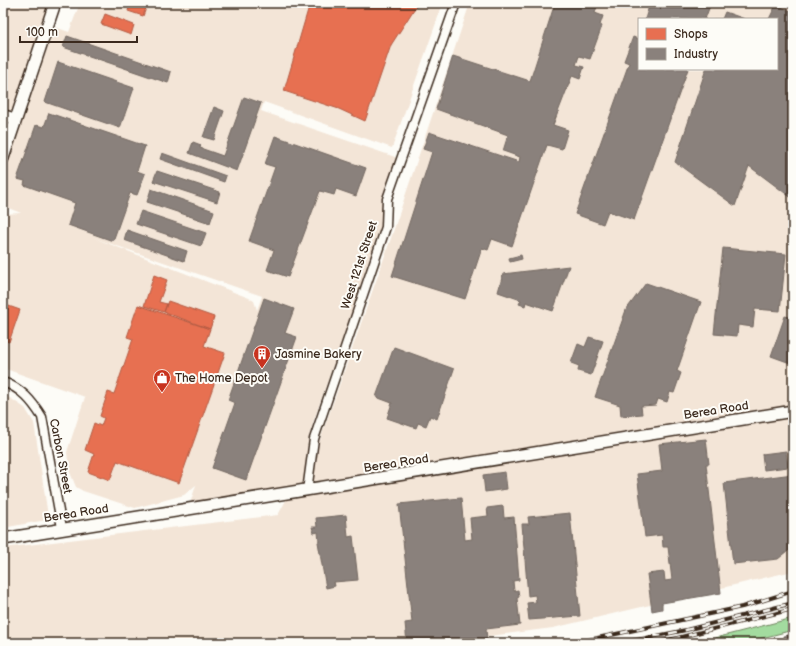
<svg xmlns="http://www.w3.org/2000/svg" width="796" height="646" font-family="'Balsamiq Sans',sans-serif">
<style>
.built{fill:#f3e5d7;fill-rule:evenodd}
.green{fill:#a3db9f;stroke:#6f825e}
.shops{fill:#e76f51;stroke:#b35a42}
.industry{fill:#8a817c;stroke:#726760}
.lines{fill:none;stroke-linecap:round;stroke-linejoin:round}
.minor-casing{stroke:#3b2a1e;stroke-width:11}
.tertiary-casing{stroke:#3b2a1e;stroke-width:13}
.secondary-casing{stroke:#3b2a1e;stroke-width:14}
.minor{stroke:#fdfcf7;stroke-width:8}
.tertiary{stroke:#fdfcf7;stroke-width:10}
.secondary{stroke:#fdfcf7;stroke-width:11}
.rail-casing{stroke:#3b2a1e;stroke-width:4}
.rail{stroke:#fdfcf7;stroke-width:2.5;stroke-dasharray:8;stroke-linecap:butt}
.labels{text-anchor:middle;stroke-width:4;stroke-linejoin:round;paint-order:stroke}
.street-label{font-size:12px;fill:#3b2a1e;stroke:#fdfcf7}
.poi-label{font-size:12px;fill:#3b2a1e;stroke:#fdfcf7;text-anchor:start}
</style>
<rect width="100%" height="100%" fill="#fdfcf7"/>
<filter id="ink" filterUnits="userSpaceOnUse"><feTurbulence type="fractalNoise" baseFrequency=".025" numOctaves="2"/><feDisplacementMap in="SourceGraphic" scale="8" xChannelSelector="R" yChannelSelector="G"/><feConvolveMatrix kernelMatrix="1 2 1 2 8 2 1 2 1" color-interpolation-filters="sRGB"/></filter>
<g filter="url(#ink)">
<path class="built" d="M3,3H56L3,158Z
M80,3H443L392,148L264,102L261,111L398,158L384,197L382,227L314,420L308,440L307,463L320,440L390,241L470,3H793V571L553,628L433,643H3V548L278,515L291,491L189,507L196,485L184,495L135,508L83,491L76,487L69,470L67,452L85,397L3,368V214L21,213L3,206V170L55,27L69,32ZM639,19H777V69H639ZM94,238L262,296L257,310L254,301L249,298Z
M3,395L10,398L25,408L34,423L48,516L46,520L3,528Z"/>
<path class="green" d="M793,618V630L743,643H696Z"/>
<path class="shops" d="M130,3H148L143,16L128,11Z
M310,3H418L391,45L365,121L339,109L284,91Z
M105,14L134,25L131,35L101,24Z
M154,275L167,280L159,302L167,304L164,312L144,306Z
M168,301L214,317L210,329L164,312Z
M3,304L20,310L9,342L3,340Z
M138,305L210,329L204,346L225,353L179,483L117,461L110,480L88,472L94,454L85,450L94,423L101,426L104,418L100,416L108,392L114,394L133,339L127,337Z"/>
<path class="industry" d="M555,3H598L595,13L603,16L600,25L602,26L590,59L579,56L576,65L584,67L580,79L572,76L553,125L568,130L562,149L547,145L512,246L492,239L488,250L482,248L465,299L392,276L432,152L423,149L429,132L519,162L520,157L503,151L508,135L436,109L453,56L530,81Z
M650,3H711L705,19H645Z
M776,5L793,12V199L749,166L735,206L675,162L706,69H777V19H769Z
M725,12L745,19H722Z
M639,35V69H688L634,220L608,211L603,224L575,214L629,63L624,61L633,37L638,39Z
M67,36L171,72L168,83L63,47Z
M58,62L134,88L120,128L45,102Z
M244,97L261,103L237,171L189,153L193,142L201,145L200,148L223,156Z
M214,107L224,111L214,140L203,137Z
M49,113L145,146L137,171L145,174L137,195L130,193L113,241L68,225L75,203L24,185L25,181L17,179L36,125L44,127Z
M275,136L366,168L356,196L336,189L334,195L320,191L288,277L267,270L274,250L249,241L275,167L265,164Z
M162,153L226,176L224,182L160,159Z
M157,171L220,192L217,202L153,181Z
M151,189L214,211L210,223L147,202Z
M141,211L206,233L201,246L136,224Z
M127,230L187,251L184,261L124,240Z
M723,248L786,254L780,311L755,309L753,327L738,325L737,336L714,334Z
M521,255L522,259L510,262L509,258Z
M569,266L553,311L526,302L525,306L519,304L521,300L498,292L503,274Z
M646,283L701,302L677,371L681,373L674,393L670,392L667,402L658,399L656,405L641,406L642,414L621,416L620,405L595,397L626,310Z
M264,298L294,309L285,333L297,337L246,480L212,468L235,403L228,400Z
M785,316L793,318V364L771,356Z
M589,337L603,341L591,375L578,371L579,366L571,363L578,344L585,347Z
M394,347L454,369L437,419L430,416L426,426L418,423L416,428L387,418L392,403L376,397Z
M706,439L709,464H706L721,593L662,603V609L652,611L647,574L664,572L665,581L672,580L668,547H663L662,535L645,537L637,474L662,471L659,444Z
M786,451L788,467L764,470L762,454Z
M505,472L507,489L485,492L483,475Z
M793,474V547L778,559L733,564L724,483Z
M461,498L465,540L472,539L470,518L488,516L487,508L503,506L504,518L514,517L519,580L513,581L514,591L518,590L519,597L517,598L520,625L486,629L487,640L458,643H407L405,623L412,622L399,504Z
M570,513L580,616L529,620L527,603L536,602L535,595L528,596L522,524H529L528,517Z
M346,515L348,537L353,536L358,580L334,582L335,586L326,588L318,542H319L318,532L314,533L312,527H317L316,518Z
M792,634L793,643H784L783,636Z"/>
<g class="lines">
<defs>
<path id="minor" d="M3,382C21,388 32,401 42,417L62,528
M307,491L314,439L386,227L387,199L456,3"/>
<path id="tertiary" d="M3,115L16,119"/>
<path id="secondary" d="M3,158L55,3
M3,539L793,411"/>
</defs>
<use href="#minor" class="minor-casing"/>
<use href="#tertiary" class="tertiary-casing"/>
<use href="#secondary" class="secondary-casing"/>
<use href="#minor" class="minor"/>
<use href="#tertiary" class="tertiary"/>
<use href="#secondary" class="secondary"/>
<defs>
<path id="rail" d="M574,643L742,607L793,591
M622,643L686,630L793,603
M657,643L793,609"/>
</defs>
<use href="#rail" class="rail-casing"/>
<use href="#rail" class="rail"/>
</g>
</g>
<defs>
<symbol id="building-pin" viewBox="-11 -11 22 30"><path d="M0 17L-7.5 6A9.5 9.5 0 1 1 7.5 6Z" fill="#c8321e" stroke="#fdfcf7"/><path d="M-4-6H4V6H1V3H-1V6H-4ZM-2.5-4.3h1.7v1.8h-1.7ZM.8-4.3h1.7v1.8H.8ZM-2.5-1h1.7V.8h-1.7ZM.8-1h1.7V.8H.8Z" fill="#fff"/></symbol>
<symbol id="shop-pin" viewBox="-11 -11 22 30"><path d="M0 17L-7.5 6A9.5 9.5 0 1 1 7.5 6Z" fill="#c8321e" stroke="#fdfcf7"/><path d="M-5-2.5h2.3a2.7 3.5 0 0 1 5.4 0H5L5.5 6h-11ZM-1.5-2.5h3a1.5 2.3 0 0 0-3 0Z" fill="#fff"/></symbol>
</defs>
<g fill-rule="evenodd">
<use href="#building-pin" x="252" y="344" width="20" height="27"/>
<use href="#shop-pin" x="152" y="368" width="20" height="27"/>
</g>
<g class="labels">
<g class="street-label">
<text transform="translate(359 265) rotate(-72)" y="4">West 121st Street</text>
<text transform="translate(716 410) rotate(-9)" y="4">Berea Road</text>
<text transform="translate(61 456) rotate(79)" y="4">Carbon Street</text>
<text transform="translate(396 463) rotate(-9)" y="4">Berea Road</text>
<text transform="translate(76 513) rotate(-9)" y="4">Berea Road</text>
</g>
<g class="poi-label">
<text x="275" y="358">Jasmine Bakery</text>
<text x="175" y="382">The Home Depot</text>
</g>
</g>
<rect width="796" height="646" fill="none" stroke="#fdfcf7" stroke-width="16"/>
<rect x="8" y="8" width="780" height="630" fill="none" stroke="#3b2a1e" stroke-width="1.5" filter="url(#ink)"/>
<rect x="638" y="18" width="140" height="52" fill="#fdfcf7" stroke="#afa8a0"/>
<rect x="646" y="28" width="20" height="12" fill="#e76f51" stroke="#afa8a0"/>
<text x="674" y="38" font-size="12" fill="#3b2a1e">Shops</text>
<rect x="646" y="48" width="20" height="12" fill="#8a817c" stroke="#afa8a0"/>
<text x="674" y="58" font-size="12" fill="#3b2a1e">Industry</text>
<path d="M20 36v6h117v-6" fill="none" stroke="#3b2a1e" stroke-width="2"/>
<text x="26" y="36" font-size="12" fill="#3b2a1e" stroke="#fdfcf7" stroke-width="3" paint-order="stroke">100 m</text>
</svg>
